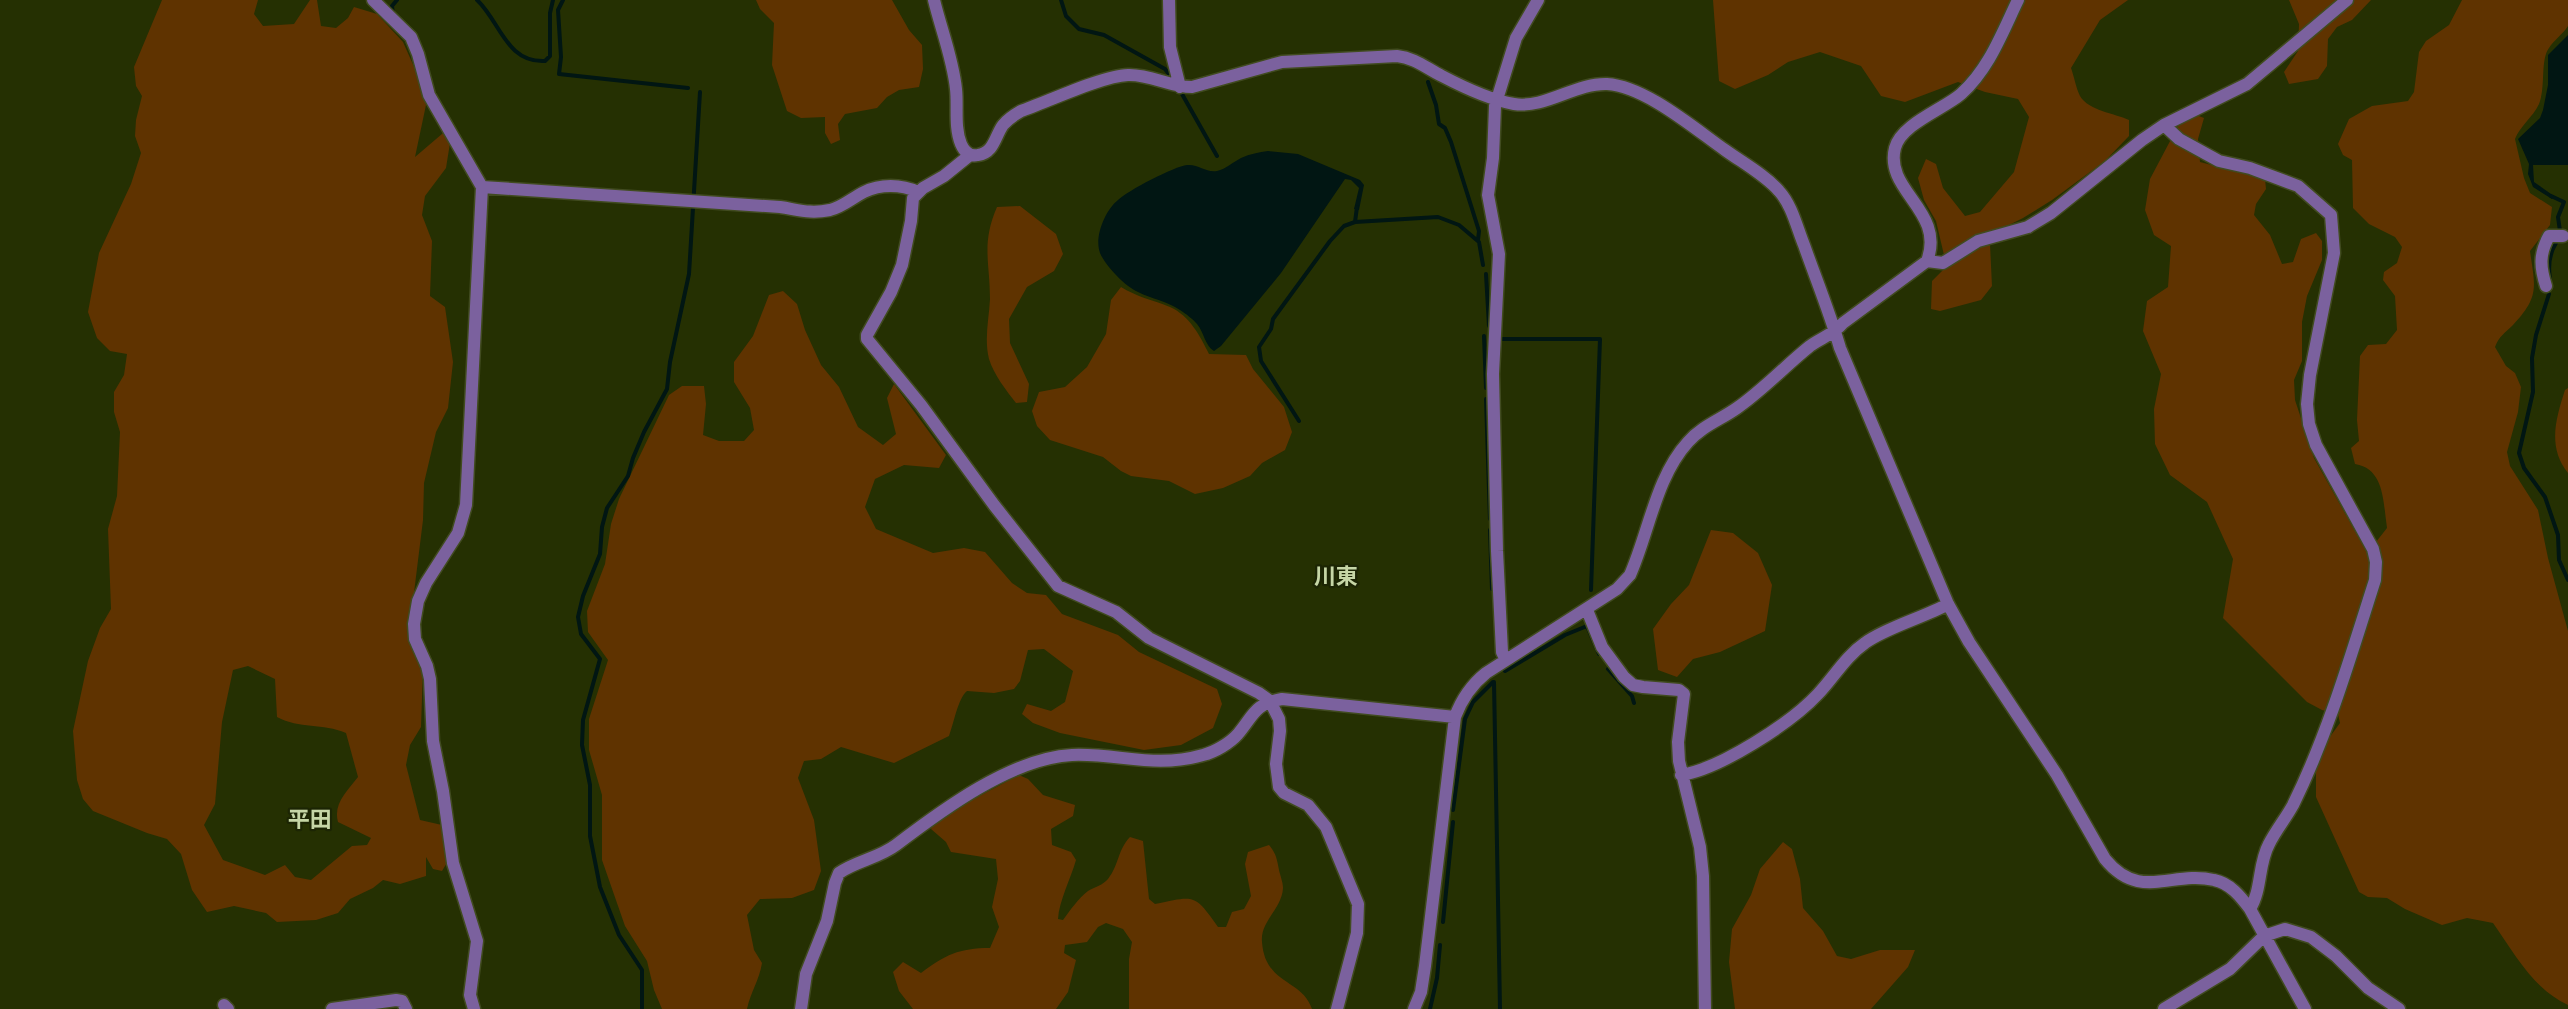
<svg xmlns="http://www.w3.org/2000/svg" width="2568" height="1009" font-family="Overpass,'Noto Sans JP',sans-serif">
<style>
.green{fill:#5f3300;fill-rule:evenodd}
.water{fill:#011613}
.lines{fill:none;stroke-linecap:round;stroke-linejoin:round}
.stream{stroke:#011613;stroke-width:4}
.street-casing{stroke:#414b20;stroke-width:15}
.street{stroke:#7b619e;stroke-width:12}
.labels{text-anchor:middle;stroke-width:4.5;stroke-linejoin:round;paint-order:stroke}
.neighbourhood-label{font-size:22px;font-weight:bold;fill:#c6d6a6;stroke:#1c2504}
</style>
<rect width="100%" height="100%" fill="#253002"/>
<path class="green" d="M162,0H258L254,14L263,26L294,24L310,0H317L321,26L336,28L348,18L354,7L377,14L403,42L419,78L426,105L415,157L449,128L450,143L446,168L425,196L422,215L432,241L430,296L445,307L453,362L448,408L436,432L424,483L423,520L410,625L423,668L421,727L410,745L406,765L420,820L442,825L448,861L442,871L433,869L426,857V876L400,884L383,880L373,888L350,899L338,913L316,920L277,922L266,913L234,906L207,912L192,890L181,854L167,839L147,833L93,811L83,799L77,780L73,731L88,661L100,628L111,609L108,529L117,496L120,432L114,412V392L124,375L127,354L110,351L97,338L88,312L99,253L131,184L141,153L135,136L136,120L142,96L136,86L134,67ZM248,666L275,679L277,717C299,729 323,723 346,733L358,777C347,791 333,804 338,822L371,838L367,845L352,846L311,880L295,877L285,865L265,875L223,860L204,825L215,804L222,722L233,670Z
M756,0H892L909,30L922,45L923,69L919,87L899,90L887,97L877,108L845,114L838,124L840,140L831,144L825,133V117L801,118L787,111L772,65L774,23L760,9Z
M1713,0H2128L2100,20L2071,68C2074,76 2076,88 2080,96C2089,111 2114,113 2129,120V136L2105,161L2052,200L2023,218L1999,230L1990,244L1992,286L1981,300L1940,311L1931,309L1932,281L1943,270L1944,255L1936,221L1924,200L1918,178L1926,159L1936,164L1943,188L1965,216L1980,212L2014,172L2029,117L2018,99L1985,92L1958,82L1905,102L1881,96L1861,66L1820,52L1788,62L1768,75L1735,89L1719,81Z
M2289,0H2371L2352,20L2337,27L2328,39L2327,66L2318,79L2289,84L2284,72L2298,51L2299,24Z
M2462,0H2568V26C2563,34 2554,40 2549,48C2540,60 2546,87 2539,104C2533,117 2520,126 2515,139L2524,178L2530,193L2552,207L2550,225L2530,251C2535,287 2540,296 2513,325C2505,333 2499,336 2495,347L2506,366L2515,373L2521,387L2518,412L2507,452L2510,466L2538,510L2548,558L2568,631V1005C2533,989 2515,954 2493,923L2467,918L2442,925L2405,909L2387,898L2368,897L2359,892L2316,797V771L2329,738L2340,723L2338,714L2322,710L2307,702L2223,618L2233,559L2207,502L2170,475L2155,444L2154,409L2161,374L2143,331L2147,301L2168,287L2171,246L2154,235L2145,210L2150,179L2178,126L2194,114L2204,118L2198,139L2200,162L2265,179L2266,189L2256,204L2254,215L2270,235L2282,264L2293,262L2301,239L2316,233L2322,241V260L2307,296L2302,322V361L2294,380L2295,400L2314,458L2360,540L2376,542L2387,528C2383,502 2385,469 2355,464L2351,448L2359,441L2357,420L2360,356L2368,345L2386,344L2397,330L2395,296L2383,280L2384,272L2397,263L2402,247L2395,237L2369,224L2353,208L2352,160L2343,155L2338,144L2349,119L2372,106L2408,101L2414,92L2419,52L2426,41L2449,25Z
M1020,206L1056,234L1063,254L1054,271L1027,287L1009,319L1010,343L1029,384L1027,402L1016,403C1006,390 994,375 989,359C984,339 989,319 990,299C990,262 981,244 997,207Z
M1121,287C1137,297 1153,300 1170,307C1190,316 1200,336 1209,354L1246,355L1253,369L1284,407L1292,432L1285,450L1262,463L1250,476L1223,488L1195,494L1169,481L1131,476L1121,471L1103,457L1050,440L1037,426L1032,411L1039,392L1065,387L1087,367L1106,334L1111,300Z
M783,291L797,304L805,330L821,365L839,387L858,427L883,445L896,434L887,398L894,384L946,455L939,468L904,465L875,479L865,507L876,529L933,553L964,548L985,552L1012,583L1027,593L1046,595L1062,614L1118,635L1139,652L1217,689L1222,704L1213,728L1181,745L1144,750L1060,733L1033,723L1022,714L1027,704L1051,711L1065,702L1073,671L1044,649L1028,650L1020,681L1014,689L994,693L967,691C958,698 954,723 949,736L894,763L841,747L821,759L804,761L798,778L814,820L821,871L814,890L792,898L760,899L747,915L754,950L762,963C759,981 751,991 747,1009H662L654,990L647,961L625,926L602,860V795L589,750V719L608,660L588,632L587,611L605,564L611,524L619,499L669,395L682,386H704L706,404L703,435L719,441H744L754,430L750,408L734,382V362L753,336L769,295Z
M2568,388V473C2547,447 2556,418 2565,390Z
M1711,530L1733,533L1758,553L1772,585L1765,631L1720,652L1693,659L1677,677L1658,670L1653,629L1671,604L1689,585Z
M1019,775L1028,779L1043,795L1075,805L1073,816L1051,829L1052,845L1071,852L1076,860C1071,878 1059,901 1058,919L1063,920C1071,909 1078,899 1088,891C1095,887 1103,885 1108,879C1119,865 1118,849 1130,837L1143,841L1149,899L1155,904C1195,896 1194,893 1218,927H1226L1232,912L1244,909L1251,896L1245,864L1248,852L1269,845C1276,853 1277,859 1279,870C1280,875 1283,882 1283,888C1282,909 1260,921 1262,942C1265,985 1302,979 1312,1009H1129V959L1132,942L1123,929L1106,923L1098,927L1087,942L1065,945L1064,953L1076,960L1068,992L1056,1009H913L899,991L893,972L903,962L921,973C945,955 959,948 990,948L999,927L992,907L998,879L996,859L951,852L946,842L931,829L934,820Z
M1783,842L1792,849L1800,879L1803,908L1823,931L1837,956L1851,959L1880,950H1915L1908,967L1871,1009H1735L1729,962L1732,929L1751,895L1760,869Z"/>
<path class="water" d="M2568,35V165H2533L2534,182L2554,196L2552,199L2533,187L2528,174L2529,164L2518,139L2540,118L2543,110L2548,85V55Z
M1268,151L1298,154L1360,180L1364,185L1359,210L1354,209L1359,188L1351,180L1345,179L1281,273L1221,346L1214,351C1205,346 1204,332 1197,324C1193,319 1186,314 1180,310C1167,301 1152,299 1138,292C1125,286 1109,269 1102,257C1092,242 1104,211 1118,200C1127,191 1175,166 1187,165C1199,164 1206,173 1217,171C1226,169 1233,162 1241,158C1250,154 1259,152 1268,151Z"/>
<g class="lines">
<path class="stream" d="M477,0C500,21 506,63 545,61L550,56V13L553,0
M563,0L558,10L561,57L559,74L688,88
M1061,0L1066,16L1079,29L1104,35L1165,69L1172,78
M393,15L392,6L397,0
M1428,82L1436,105L1439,124L1445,128L1451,142L1479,231L1478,240
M1182,94L1217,156
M2551,196L2564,202L2558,217L2560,231
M1355,222L1357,207
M1486,274L1489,326
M2550,279C2548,266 2549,254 2556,243
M2549,294L2536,335L2532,358L2533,392L2519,453L2524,468L2545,497L2558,535L2559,560L2568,580
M1484,336L1486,388
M1500,342V339H1600L1591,590
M1486,399L1490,519
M1299,421L1261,361L1259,347L1271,329L1273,319L1330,241L1344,226L1355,222L1438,217L1459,225L1479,242L1483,265
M1490,530L1492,589
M1608,669L1632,696L1634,703
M1505,671L1565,635L1587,626L1599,654
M1494,682L1500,1009
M1453,810L1465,719L1473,702L1493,682
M1443,922L1453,822
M642,1009V970L619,935L600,887L590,836V785L582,745L583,720L600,659L581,634L578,617L583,596L600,554L602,527L607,508L628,476L633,458L644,432L667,389L670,362L689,274L700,92
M1430,1009L1437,978L1440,945"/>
<defs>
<path id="street" d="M373,0L411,37L418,54L429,95L482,187L466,505L458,533L426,583L418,601L414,624L415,639L427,666L430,679L433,741L443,791L453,863L477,941L470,995L474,1009
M934,0C941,29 953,59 956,89C958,106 954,127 961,144C964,151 969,157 978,155C994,153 995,136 1003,125C1008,119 1014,115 1021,111C1047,102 1102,76 1128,75C1150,74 1170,87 1192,87L1282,62L1397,56C1415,58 1426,68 1442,76C1463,87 1490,100 1514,104C1545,109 1575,83 1607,84C1645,86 1695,129 1725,150C1743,163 1765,175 1779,191C1792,205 1797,228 1804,245C1816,279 1830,313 1840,348L1948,604L1969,642L2057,775L2105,859C2140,902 2172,870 2214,880C2230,883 2241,897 2250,909L2305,1009
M1169,0L1170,47L1180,87
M2164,125L2179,139L2219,161L2250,168L2298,186L2331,215L2334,253L2310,375L2307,404L2309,424L2316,445L2373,549L2376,562L2375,580C2351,655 2328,734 2293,805C2286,818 2276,830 2269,844C2258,864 2262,890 2250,909
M970,155L944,176L923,188L913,198L911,221L902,265L891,292L867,335V339L921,405L994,505L1058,586L1116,612L1149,638L1259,693L1270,701L1279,719L1280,731L1276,764L1279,787L1284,793L1308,805L1326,827L1358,904L1357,933L1337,1009
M482,187L780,207C800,210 810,214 830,210C843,207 852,198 864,192C880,184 901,184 918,192
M1927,261L1943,263L1978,241L2028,227L2051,213L2142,140L2164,125L2247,84L2347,0
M2546,286C2540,267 2539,254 2549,236H2563
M1587,610L1602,647L1624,677L1633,685L1643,687L1679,690L1684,694L1678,742L1679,761L1700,847L1703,876L1705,1009
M1506,660L1502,652L1497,551L1493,374L1499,254L1488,195L1493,158L1495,106L1516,38L1538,0
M1681,775C1720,769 1791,723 1818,694C1834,677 1846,656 1865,643C1885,628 1925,617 1948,604
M224,1005L228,1009
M332,1009L396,1000L402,1001L406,1009
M801,1009L806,974L827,921L835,883L839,873C856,861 879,858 896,845C942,810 1012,758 1072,755C1119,753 1154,769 1203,755C1215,752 1230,743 1238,734C1254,715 1254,704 1282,699L1455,717
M1414,1009L1421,992L1425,966L1455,717C1462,698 1471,685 1486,673L1617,589L1630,575C1649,532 1656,477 1688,442C1702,426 1720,420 1737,408C1763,390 1785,366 1810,346C1821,338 1834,334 1843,323L1927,261C1946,211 1884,191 1895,148C1901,124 1944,109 1961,94C1989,69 2002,33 2018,0
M2164,1009L2230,969L2264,936L2285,929L2311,937L2336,956L2368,988L2399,1009"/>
</defs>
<use href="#street" class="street-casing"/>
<use href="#street" class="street"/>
</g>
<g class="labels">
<g class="neighbourhood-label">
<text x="1336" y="584">川東</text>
<text x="310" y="827">平田</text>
</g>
</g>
</svg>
